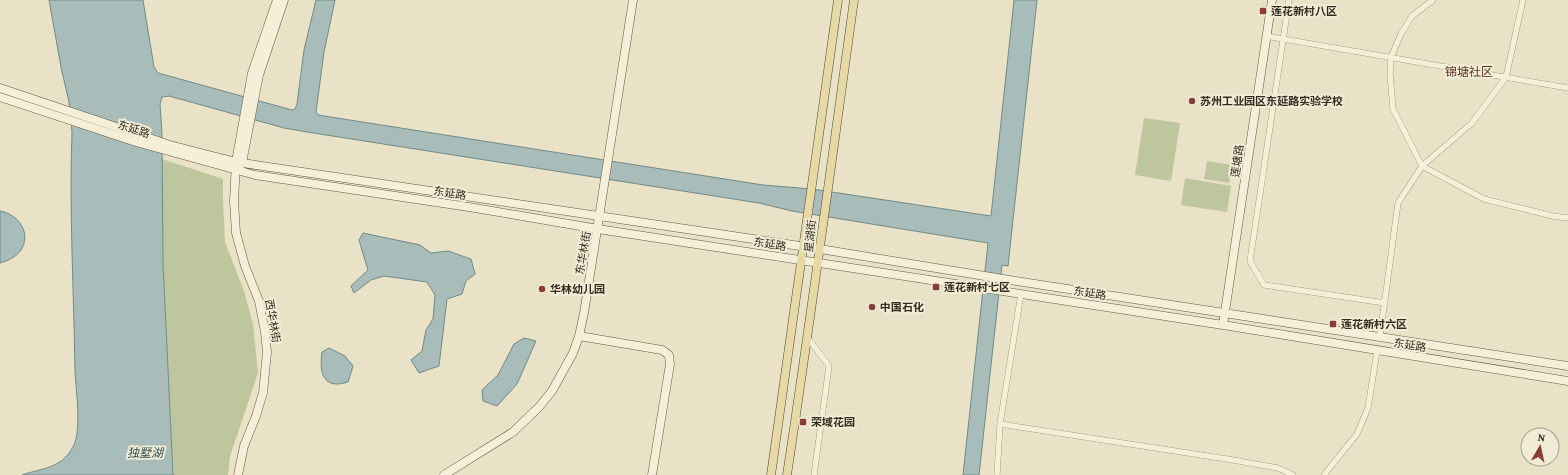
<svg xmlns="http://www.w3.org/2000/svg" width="1568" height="475" font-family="'Crimson Pro','Noto Sans SC',serif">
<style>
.green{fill:#bdc69d}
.water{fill:#a8bdb9;stroke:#708b87}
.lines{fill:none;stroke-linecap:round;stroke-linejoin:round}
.street-casing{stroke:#83755f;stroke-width:6}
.secondary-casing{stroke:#655742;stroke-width:9}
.primary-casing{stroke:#514432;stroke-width:9}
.street{stroke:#f5efda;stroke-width:5.5}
.secondary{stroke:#f5efda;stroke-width:8}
.primary{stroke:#e7d9a4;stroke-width:8}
.poi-dot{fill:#8a3d36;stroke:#f1ecd6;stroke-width:1.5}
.labels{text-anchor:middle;stroke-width:4;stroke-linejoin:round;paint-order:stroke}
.poi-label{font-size:11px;font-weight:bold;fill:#352c21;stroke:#f1ecd6;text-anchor:start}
.street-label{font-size:11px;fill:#352c21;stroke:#f1ecd6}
.neighbourhood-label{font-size:12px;fill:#5c3625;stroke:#f1ecd6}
.water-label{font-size:12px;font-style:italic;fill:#325253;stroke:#f1ecd6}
</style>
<rect width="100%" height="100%" fill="#e9e2c7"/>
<path class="green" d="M1144,118L1180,123L1171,181L1135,175Z
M162,159L223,179V200L225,242L244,291L253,324L258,373L230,456L228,475H173L163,264Z
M1207,161L1232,165L1229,183L1204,179Z
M1185,178L1231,186L1227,212L1181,205Z"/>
<path class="water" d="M49,0H143L154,67L158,73L292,110L295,109L297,104L304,50L316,0H335L324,52L316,112L318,115L763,185L812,189L991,216L1014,0H1037L1008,266L1002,265L979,475H963L988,243L792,211L759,203L307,132L284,128L169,96L162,97L160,104L162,134L163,264L173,475H22C42,468 61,469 73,447C82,430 76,391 75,372C74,292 69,212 72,132L69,102L61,67Z
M0,211C18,214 32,233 21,250C16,257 8,261 0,263Z
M363,233L420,245L431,253L448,251L471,259L475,274L466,281L462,294L447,299L439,366L419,373L411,360L422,351L426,330L433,319L435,295L427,282L384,276L371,280L354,293L351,286L368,270L359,240Z
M524,338L536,341L517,384L497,406L483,401L482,390L498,375L514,344Z
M329,348L345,356L353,366L348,382C323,390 319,373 322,352Z"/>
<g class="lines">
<defs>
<path id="street" d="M1289,0L1250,261L1264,285L1385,303
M1523,0L1506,77L1472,123L1422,166L1484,199L1553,216L1568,218
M1266,36L1568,88
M1380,336L1398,203L1422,166L1393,109L1390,73L1391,57L1401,34L1412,16L1433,0
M807,337L829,366L814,475
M1000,424L1227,459L1278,468L1293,475
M997,475L1000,424L1021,294
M1324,475L1357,434L1368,408L1377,351"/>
<path id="secondary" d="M0,88L170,145L236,162L820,249L1003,279L1568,366
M0,97L136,142L255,175L469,207L598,229L1223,325L1568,381
M239,167L242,163L259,75L284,0
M1223,325L1272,0
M579,336L662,350L669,355L670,364L652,475
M238,475L244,446L256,416L263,393L267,352L265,332L259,301L245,266L236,233L234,201L236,162L252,73L277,0
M444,475L513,432L539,407L552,391L573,353L579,336L584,313L633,0"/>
<path id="primary" d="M771,475L838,0
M787,475C811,317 832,158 854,0"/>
</defs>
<use href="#street" class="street-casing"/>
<use href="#secondary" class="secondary-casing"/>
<use href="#primary" class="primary-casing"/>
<use href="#street" class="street"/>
<use href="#secondary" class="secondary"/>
<use href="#primary" class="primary"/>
</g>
<g class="poi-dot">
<rect x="1259" y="7" width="8" height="8" rx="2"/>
<circle cx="1192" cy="101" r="4"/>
<rect x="932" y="283" width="8" height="8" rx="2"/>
<circle cx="542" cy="289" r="4"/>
<circle cx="872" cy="307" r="4"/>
<rect x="1329" y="320" width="8" height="8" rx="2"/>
<rect x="799" y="418" width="8" height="8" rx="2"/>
</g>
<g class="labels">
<g class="poi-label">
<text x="1271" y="15">莲花新村八区</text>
<text x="1200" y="105">苏州工业园区东延路实验学校</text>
<text x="944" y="291">莲花新村七区</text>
<text x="550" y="293">华林幼儿园</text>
<text x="880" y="311">中国石化</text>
<text x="1341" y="328">莲花新村六区</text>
<text x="811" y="426">荣域花园</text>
</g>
<g class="street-label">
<text transform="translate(134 129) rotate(18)" y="4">东延路</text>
<text transform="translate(1237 161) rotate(-82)" y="4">莲塘路</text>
<text transform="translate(450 193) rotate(9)" y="4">东延路</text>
<text transform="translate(810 236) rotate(-84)" y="4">星湖街</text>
<text transform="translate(770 244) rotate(9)" y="4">东延路</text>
<text transform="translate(583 253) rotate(-80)" y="4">东华林街</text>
<text transform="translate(1090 293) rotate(9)" y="4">东延路</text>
<text transform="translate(273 321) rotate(80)" y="4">西华林街</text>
<text transform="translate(1410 345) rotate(9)" y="4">东延路</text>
</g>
<g class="neighbourhood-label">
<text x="1469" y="76">锦塘社区</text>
</g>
<g class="water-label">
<text x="145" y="457">独墅湖</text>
</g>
</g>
<g transform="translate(1540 447) rotate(9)"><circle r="19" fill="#f1ecd6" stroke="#a69f8e"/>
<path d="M0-3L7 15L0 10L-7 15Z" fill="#8a3d36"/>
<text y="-6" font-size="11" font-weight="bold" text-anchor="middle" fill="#352c21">N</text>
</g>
</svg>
